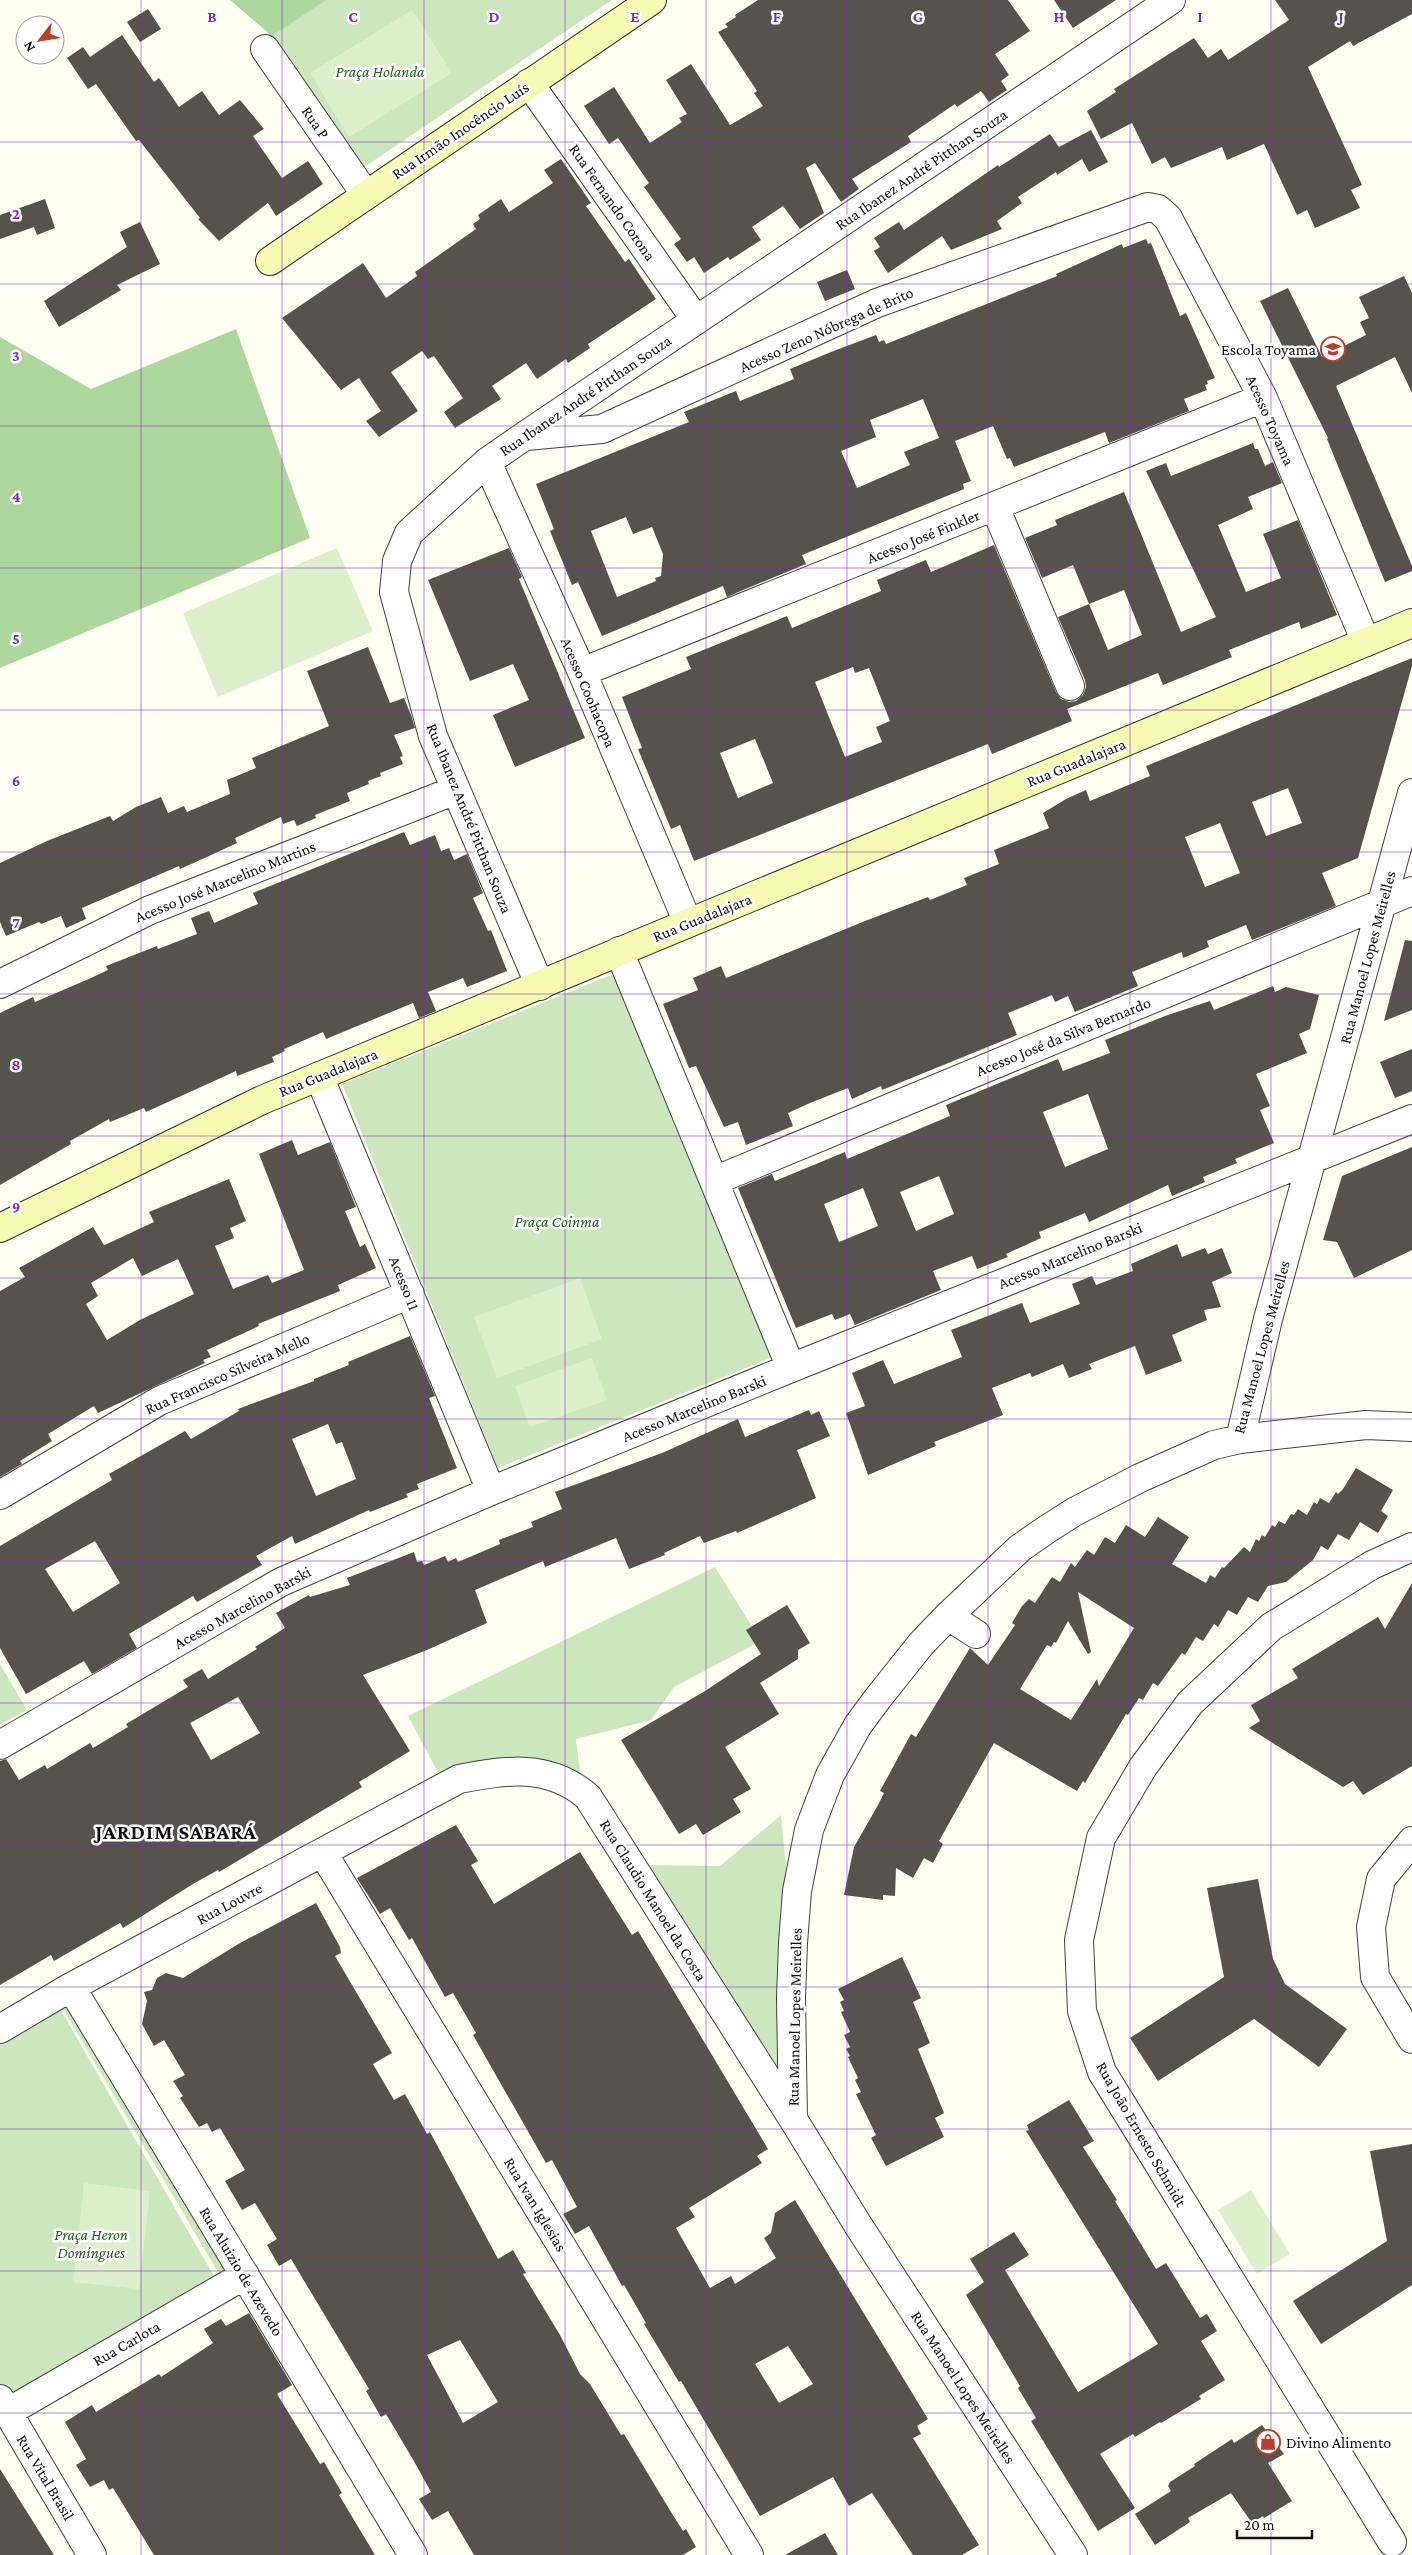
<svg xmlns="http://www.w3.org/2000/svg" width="1412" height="2555" font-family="'Crimson Pro',serif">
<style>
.green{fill:#cce7bd}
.forest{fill:#aed79d}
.pitch{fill:#deefce}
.building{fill:#57524c;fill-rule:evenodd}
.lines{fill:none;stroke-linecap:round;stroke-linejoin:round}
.street-casing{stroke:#424242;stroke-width:30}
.secondary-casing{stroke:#313131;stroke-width:30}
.street{stroke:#fff;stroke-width:28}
.secondary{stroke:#f6fab2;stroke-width:28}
.grid{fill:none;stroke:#7b2cbf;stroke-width:1;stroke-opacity:0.55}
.labels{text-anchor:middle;stroke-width:5;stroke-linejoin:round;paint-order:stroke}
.park-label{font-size:16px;font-style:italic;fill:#266323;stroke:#fff}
.street-label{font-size:16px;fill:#0f0f0f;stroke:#fff}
.poi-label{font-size:16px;fill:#0f0f0f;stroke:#fff;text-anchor:end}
.district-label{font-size:21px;font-weight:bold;letter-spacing:1px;fill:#0f0f0f;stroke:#fff}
.grid-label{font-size:16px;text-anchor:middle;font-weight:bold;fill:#7b2cbf;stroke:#fff;stroke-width:5;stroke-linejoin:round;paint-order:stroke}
</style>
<rect width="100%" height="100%" fill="#fefef2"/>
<path class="green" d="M230,0H612L360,170L272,36Z
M616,973L773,1357L498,1468L342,1084Z
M715,1567L761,1641L674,1687L651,1720L576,1739L580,1772L441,1778L408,1716Z
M0,1664L27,1710L0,1725Z
M781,1815L786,1866L781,2085L641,1865L720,1866Z
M70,2002L232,2267L219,2274L62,2007Z
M59,2007L214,2276L12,2393H0V2041Z"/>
<path class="forest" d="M230,0H326L272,36Z
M236,329L310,538L0,668V337L91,389Z"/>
<path class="pitch" d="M412,10L452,73L349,137L310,73Z
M337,548L373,631L218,697L183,613Z
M580,1278L602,1339L497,1378L474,1317Z
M592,1358L607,1400L530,1427L515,1386Z
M84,2183L150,2191L139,2289L73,2282Z
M1251,2190L1290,2254L1257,2274L1218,2210Z"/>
<path class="building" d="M758,0H1008L1030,31L995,54L1009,75L1001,81L1007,90L989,102L981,91L957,107L955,104L908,136L911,142L852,179L859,189L841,202L815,163L806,168L824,213L800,229L783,206L752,227L761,240L730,260L728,257L704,273L694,257L687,262L674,244L681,239L644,187L649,183L618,138L609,144L584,106L614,87L650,143L682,122L679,118L687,114L666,80L691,64L730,125L763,106L754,93L757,91L718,32L728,27L725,24L736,17L735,15Z
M1054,0H1116L1073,28Z
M1275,0H1412V14L1353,46L1350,41L1308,67L1362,185L1351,190L1360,208L1315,228L1307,210L1297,215L1264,144L1227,160L1222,147L1171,168L1165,157L1152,164L1132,123L1101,139L1087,111L1116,92L1114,89L1194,38L1208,58L1221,49L1228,60L1289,20Z
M148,9L161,29L140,42L127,22Z
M122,35L154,82L159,78L179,107L202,91L219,115L240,100L264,129L253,136L282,178L308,161L323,184L276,216L268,203L219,241L198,219L200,218L139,140L136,141L96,84L88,89L67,58L83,47L90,57Z
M1091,130L1108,162L1089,172L1082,159L1057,175L1056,172L1018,197L1022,203L997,221L1002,229L951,250L942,236L888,273L874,251L880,247L874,238L899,222L904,230L998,165L999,167L1050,134L1059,147Z
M561,159L591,203L586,206L625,262L629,259L656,299L588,344L590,348L568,363L566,359L537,379L526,363L492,386L501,399L455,428L444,412L463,398L434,356L428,359L422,351L391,372L418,411L379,437L366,421L381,411L359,378L341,390L282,318L363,263L386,298L417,276L415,272L476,229L473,224L480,219L478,215L501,199L509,212L553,183L544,170Z
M45,199L55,228L37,235L34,227L0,239V215Z
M140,222L160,264L117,285L121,290L59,327L44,301L127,247L120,232Z
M1146,239L1148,244L1151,243L1180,316L1186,313L1215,378L1207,381L1208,384L1205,385L1207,390L1184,399L1189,411L1109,443L1105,432L1014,467L1010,458L1007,459L993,426L955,441L971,481L963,484L964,489L802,555L806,564L743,590L727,597L723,586L602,636L578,582L572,585L550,531L554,529L536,484L689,422L684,412L736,391L740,401L794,379L790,369L831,352L876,335L879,342L884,340L886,344L1057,276L1056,274L1122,244L1123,248ZM923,399L939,438L904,452L910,465L857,488L841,451L876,437L870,420ZM626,517L633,534L652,527L663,554L661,576L655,578L656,581L617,597L591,531Z
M847,270L855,289L825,301L817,282Z
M1404,276L1412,293V393L1395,357L1336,386L1412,566V571L1385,582L1327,439L1328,438L1260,301L1288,288L1322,357L1366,335L1360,322L1369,318L1359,297Z
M1253,443L1255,449H1258L1265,466L1273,462L1282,483L1248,497L1253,509L1218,525L1246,592L1281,578L1263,534L1298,520L1337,615L1301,629L1299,622L1229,650L1232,657L1163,685L1158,673L1067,709L1072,721L992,754L988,744L694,861L680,825L671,829L638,749L642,748L622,697L691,669L686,657L770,623L787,616L792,628L881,591L877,580L926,560L931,572L994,545L1056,692L1061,699L1069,702L1076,701L1083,695L1086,687L1085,680L1058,617L1089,604L1073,565L1042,578L1025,538L1057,525L1055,520L1124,492L1181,632L1216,617L1146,471L1166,463L1171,476ZM1124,590L1142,635L1108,650L1089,604ZM853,667L855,673L869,668L890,721L876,727L882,742L845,757L815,682ZM755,739L773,783L738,798L720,753Z
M509,548L522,577L519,579L585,738L515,767L493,715L529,700L513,664L470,681L428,580Z
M368,647L390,703L404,698L411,715L415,728L394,735L403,756L400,757L403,764L380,773L381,776L368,781L369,784L347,793L350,801L315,815L316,818L297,826L294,820L283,824L281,817L235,838L237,843L209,856L180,869L179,866L82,908L86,919L66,928L61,916L41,924L39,922L6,936L0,922V863L47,841L110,816L113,821L136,807L161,797L168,813L184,806L187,812L230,794L227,780L256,768L252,758L329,726L307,671Z
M1412,658V666L1358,858L1322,873L1336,906L1252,940L1246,925L1207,941L1209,947L1183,958L1182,952L1132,972L1138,986L1075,1012L1068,996L1055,1002L1052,995L1008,1013L1017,1035L882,1090L881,1086L852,1099L848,1088L810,1103L788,1113L793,1126L746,1145L738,1122L724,1127L696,1066L689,1068L663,1004L698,990L693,978L721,966L726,978L865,921L928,897L930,900L967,885L964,878L999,864L994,850L1049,828L1043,813L1066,799L1086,790L1090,801L1150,776L1146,766ZM1288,788L1302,823L1266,836L1252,802ZM1220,823L1240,873L1205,887L1185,837Z
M404,832L410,845L435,835L441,851L449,848L454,860L467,854L483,893L473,898L488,931L491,930L507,971L467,987L463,978L428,992L436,1011L419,1018L413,1003L326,1039L323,1032L284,1049L285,1051L272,1057L274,1062L237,1076L236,1071L146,1112L144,1108L110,1122L109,1119L70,1141L71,1144L0,1185V1013L33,997L35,1002L91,978L108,970L106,966L157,946L158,949L197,934L191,918L209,911L214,923L258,904L253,893Z
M1405,940L1412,941V1010L1384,1021Z
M1273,986L1275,992L1286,987L1319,995L1310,1029L1299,1034L1307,1053L1256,1074L1270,1106L1260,1110L1274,1143L1235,1159L1237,1163L1203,1177L1205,1182L1172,1196L1168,1185L1089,1222L1085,1213L1039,1232L1041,1238L1006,1254L1008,1257L977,1269L972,1256L933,1271L941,1290L855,1325L850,1314L835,1320L832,1314L796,1328L738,1188L772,1174L775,1181L845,1152L847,1159L950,1116L946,1105L1026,1072L1058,1059L1063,1071L1110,1053L1105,1040L1165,1016L1210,1001L1214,1010ZM1088,1094L1108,1149L1065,1167L1043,1112ZM939,1176L954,1214L916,1231L900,1192ZM863,1188L878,1226L839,1242L824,1204Z
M1412,1049V1091L1395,1098L1380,1062Z
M292,1140L298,1155L330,1142L356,1207L345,1211L360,1247L365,1244L376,1268L338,1285L340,1291L258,1324L259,1326L207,1350L211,1357L203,1360L205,1363L98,1413L94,1406L48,1434L52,1441L20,1461L22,1464L0,1477V1291L25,1277L19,1268L93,1227L104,1245L107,1244L154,1222L149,1212L229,1179L246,1221L230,1228L234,1238L215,1246L233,1289L268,1275L272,1283L304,1270L259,1154ZM133,1258L142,1276L178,1259L194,1294L140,1320L107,1340L86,1304L98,1296L91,1283Z
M1412,1147V1250L1354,1278L1337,1242L1323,1240L1342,1176Z
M1177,1244L1182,1257L1205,1248L1208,1254L1222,1248L1232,1273L1212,1282L1221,1307L1204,1310L1207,1320L1172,1335L1182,1361L1146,1375L1135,1346L1089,1364L1092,1369L1069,1378L1063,1364L1032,1377L1030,1373L992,1388L1003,1415L934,1442L936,1446L868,1475L846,1413L865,1406L852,1373L883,1360L894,1384L962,1357L951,1330L1022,1303L1030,1323L1080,1304L1072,1284L1092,1276L1096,1285L1133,1271L1131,1264Z
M410,1336L435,1396L429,1398L457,1468L417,1484L419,1489L406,1494L408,1497L370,1512L369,1510L295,1544L292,1536L256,1556L262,1565L197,1602L193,1596L129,1634L137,1648L92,1674L84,1661L26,1694L0,1648V1546L112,1480L109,1474L185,1431L191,1439L239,1411L238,1409L314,1381V1379L349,1365L348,1362ZM328,1424L336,1444L342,1442L356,1479L316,1496L292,1439ZM95,1541L120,1583L73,1612L45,1569Z
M809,1410L811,1415L819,1411L830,1436L797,1450L816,1498L737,1533L736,1531L704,1543L700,1536L664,1553L665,1555L629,1569L616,1538L545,1567L543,1561L475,1590L487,1623L427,1650L363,1675L410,1751L359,1782L362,1787L219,1872L218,1870L193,1884L123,1928L120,1923L54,1961L51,1955L0,1985V1761L6,1759L19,1780L45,1765L47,1769L90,1743L93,1748L128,1727L126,1724L188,1687L183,1680L202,1669L208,1679L257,1649L255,1647L285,1628L276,1613L309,1595L310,1597L350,1585L347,1578L414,1552L417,1562L422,1561L424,1565L445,1556L448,1562L456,1558L458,1562L500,1544L499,1540L533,1527L531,1522L562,1509L555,1492L662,1453L738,1419L745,1437ZM238,1697L260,1733L211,1760L190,1723Z
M1356,1468L1393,1490L1381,1511L1388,1516L1378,1533L1360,1522L1349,1540L1338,1534L1328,1550L1321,1546L1313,1560L1286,1582L1268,1586L1258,1602L1248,1597L1237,1615L1228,1610L1218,1627L1214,1624L1203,1641L1196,1637L1185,1655L1182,1653L1158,1686L1153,1683L1143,1700L1139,1698L1128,1715L1126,1714L1085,1783L1083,1781L1077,1791L994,1743L939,1841L943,1844L933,1863L924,1858L913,1878L896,1868L895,1896L883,1895V1900L844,1895L854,1847L878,1805L884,1793L880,1791L911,1734L916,1737L970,1648L988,1665L1015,1625L1012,1623L1022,1606L1029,1599L1035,1603L1052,1577L1060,1582L1071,1563L1075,1567L1087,1550L1094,1555L1105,1537L1115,1543L1126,1525L1145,1537L1158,1517L1189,1537L1172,1564L1206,1583L1210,1575L1215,1578L1222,1567L1224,1568L1244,1547L1250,1552L1256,1539L1259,1541L1262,1535L1265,1537L1272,1525L1275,1527L1279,1521L1285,1524L1291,1514L1294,1515L1298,1509L1307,1515L1314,1502L1317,1504L1320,1498L1329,1503L1336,1492L1338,1494L1343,1489ZM1078,1592L1134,1628L1099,1686L1097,1679L1071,1720L1020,1689L1047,1645L1051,1647L1054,1642L1056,1643L1068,1621L1088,1654L1091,1652Z
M1412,1583V1766L1363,1795L1353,1781L1343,1787L1249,1728L1260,1721L1251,1705L1298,1678L1292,1669L1378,1617L1385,1629Z
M787,1605L810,1643L798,1650V1659L760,1683L779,1714L725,1747L751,1789L733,1799L741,1812L703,1835L696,1824L679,1834L621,1740L705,1691L761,1654L746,1630Z
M456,1825L478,1861L471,1865L494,1904L580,1852L632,1935L638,1931L768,2149L757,2156L762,2163L689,2208L695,2217L676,2228L710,2288L731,2276L735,2284L776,2258L764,2238L771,2233L775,2213L795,2200L928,2419L917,2426L921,2434L913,2438L979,2545L962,2555H913L872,2493L849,2506L833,2477L760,2516L681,2381L679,2382L644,2324L646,2323L624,2285L622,2286L589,2226L575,2234L563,2214L577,2207L552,2160L546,2163L473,2035L476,2033L453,1993L445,1997L412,1938L409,1940L390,1908L380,1914L357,1878ZM788,2346L813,2384L779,2403L755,2364Z
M1258,1879L1273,1959L1285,1984L1347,2029L1319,2067L1254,2019L1158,2081L1130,2038L1224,1977L1207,1888Z
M316,1903L340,1947L341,1953L335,1956L392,2053L373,2064L394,2100L405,2094L427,2134L430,2132L498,2259L513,2250L526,2273L523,2274L560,2335L580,2374L590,2384L621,2435L624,2434L671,2512L683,2531L686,2529L696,2547L683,2555H474L448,2511L432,2520L419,2499L431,2492L415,2463L386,2414L381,2417L366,2391L369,2389L291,2259L279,2266L267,2245L277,2239L255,2203L242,2210L225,2181L245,2170L220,2128L212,2132L207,2123L199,2127L180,2098L183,2096L173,2081L185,2075L164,2040L154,2046L142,2024L147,2001L144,1992L152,1990L157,1978L166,1973L183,1978L240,1943ZM460,2340L498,2402L463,2423L427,2355Z
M902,1957L921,1998L913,2002L930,2043L918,2049L944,2113L935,2118L944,2137L886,2166L871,2138L876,2135L856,2094L861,2092L855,2080L858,2078L848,2057L850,2056L846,2049L850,2047L844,2035L850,2032L841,2012L844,2011L840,2002L844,2000L838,1989Z
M1069,2100L1094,2141L1083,2147L1117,2200L1115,2201L1156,2269L1166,2263L1200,2318L1207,2314L1217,2331L1201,2341L1225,2380L1199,2396L1201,2399L1161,2423L1160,2422L1135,2437L1133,2434L1100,2454L1135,2508L1098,2531L1031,2421L1036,2418L1018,2388L1020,2386L966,2295L984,2282L970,2259L1014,2232L1029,2255L1005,2270L1078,2392L1158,2344L1026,2131L1029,2130L1027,2125Z
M1412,2144V2285L1321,2344L1293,2301L1387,2241L1370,2151Z
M249,2313L292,2385L277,2394L320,2464L324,2462L342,2493L339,2495L375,2555H154L113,2488L109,2490L104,2480L90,2487L76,2465L86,2459L65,2422L92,2405L96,2412L159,2374L161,2377L213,2343L204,2329L221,2319L226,2326Z
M1262,2425L1284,2454L1268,2463L1292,2501L1264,2518L1263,2516L1252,2523L1231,2493L1188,2518L1190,2522L1155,2545L1135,2514L1171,2491L1168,2486L1170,2482L1195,2466L1194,2464L1232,2439L1234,2443Z
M0,2469L54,2555H0Z
M825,2533L838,2555H785Z"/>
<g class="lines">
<defs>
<path id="street" d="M265,49L366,195
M529,83L696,320
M526,436L602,429L877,303L1148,207L1158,209L1168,218L1263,398L1366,642
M487,462L582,672L688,923
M995,507L1070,686
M582,672L1263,398
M619,951L791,1368
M0,984L150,910L456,790
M540,986L433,736L394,592L397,561L409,533L487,462L523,437L1171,0
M319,1076L491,1491
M714,1181L1412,891
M1240,1439L1268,1319L1412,793
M0,1495L159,1401L410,1294
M948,1616L976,1634
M0,1745L281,1582L491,1491L791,1368L1412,1119
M1412,1841L1381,1879L1371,1927L1375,1977L1412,2039
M323,1853L749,2555
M71,1987L413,2555
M0,2029L71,1987L459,1779C506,1770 549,1763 588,1797L793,2119
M0,2399L92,2555
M8,2412L245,2275
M1392,2542L1102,2072L1082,2011L1079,1940L1101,1838L1143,1767L1190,1703L1271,1627L1372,1565L1412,1547
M1073,2555L858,2225L793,2119L791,1998L793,1943L797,1891L809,1830L830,1775L858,1725L878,1698L921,1644L948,1616L1020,1548L1046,1530L1074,1512L1140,1478L1214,1445L1240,1439L1366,1425L1412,1427"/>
<path id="secondary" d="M270,261L652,0
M0,1228L262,1100L1412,623"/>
</defs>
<use href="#street" class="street-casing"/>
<use href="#secondary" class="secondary-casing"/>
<use href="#street" class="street"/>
<use href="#secondary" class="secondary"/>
</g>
<path class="grid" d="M141,0V2555M282,0V2555M424,0V2555M565,0V2555M706,0V2555M847,0V2555M988,0V2555M1130,0V2555M1271,0V2555M0,142H1412M0,284H1412M0,426H1412M0,568H1412M0,710H1412M0,852H1412M0,994H1412M0,1136H1412M0,1278H1412M0,1419H1412M0,1561H1412M0,1703H1412M0,1845H1412M0,1987H1412M0,2129H1412M0,2271H1412M0,2413H1412"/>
<defs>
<symbol id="school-ring" viewBox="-11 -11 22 22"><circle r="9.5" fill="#fff" stroke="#b73f2f" stroke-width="1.5"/><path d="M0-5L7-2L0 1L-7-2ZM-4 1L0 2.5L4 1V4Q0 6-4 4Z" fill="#b73f2f"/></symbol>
<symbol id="shop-ring" viewBox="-11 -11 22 22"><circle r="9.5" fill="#fff" stroke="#b73f2f" stroke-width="1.5"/><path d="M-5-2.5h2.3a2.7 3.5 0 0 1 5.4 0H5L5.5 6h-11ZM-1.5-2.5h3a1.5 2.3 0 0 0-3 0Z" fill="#b73f2f"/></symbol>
</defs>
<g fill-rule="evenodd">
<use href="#school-ring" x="1319" y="335" width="28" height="28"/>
<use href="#shop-ring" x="1254" y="2428" width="28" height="28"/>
</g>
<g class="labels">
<g class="park-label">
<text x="380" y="77">Praça Holanda</text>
<text x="557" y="1227">Praça Coinma</text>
<text x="91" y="2240">Praça Heron<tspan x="91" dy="18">Domingues</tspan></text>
</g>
<g class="street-label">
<text transform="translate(316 122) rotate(55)" y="6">Rua P</text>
<text transform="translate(460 130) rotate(-34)" y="6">Rua Irmão Inocêncio Luís</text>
<text transform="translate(921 169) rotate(-34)" y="6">Rua Ibanez André Pitthan Souza</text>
<text transform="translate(613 202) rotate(55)" y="6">Rua Fernando Corona</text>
<text transform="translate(826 329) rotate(-24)" y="6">Acesso Zeno Nóbrega de Brito</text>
<text transform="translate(585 395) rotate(-34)" y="6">Rua Ibanez André Pitthan Souza</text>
<text transform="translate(1271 420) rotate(66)" y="6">Acesso Toyama</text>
<text transform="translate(923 536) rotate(-22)" y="6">Acesso José Finkler</text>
<text transform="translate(589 692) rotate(67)" y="6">Acesso Coohacopa</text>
<text transform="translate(1076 762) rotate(-22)" y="6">Rua Guadalajara</text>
<text transform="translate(470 818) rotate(68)" y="6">Rua Ibanez André Pitthan Souza</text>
<text transform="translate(225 881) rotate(-22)" y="6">Acesso José Marcelino Martins</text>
<text transform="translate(702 917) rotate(-22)" y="6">Rua Guadalajara</text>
<text transform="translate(1367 957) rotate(-75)" y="6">Rua Manoel Lopes Meirelles</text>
<text transform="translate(1063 1036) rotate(-22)" y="6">Acesso José da Silva Bernardo</text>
<text transform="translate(328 1072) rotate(-22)" y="6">Rua Guadalajara</text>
<text transform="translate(1070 1255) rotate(-22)" y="6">Acesso Marcelino Barski</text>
<text transform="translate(405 1283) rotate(68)" y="6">Acesso 11</text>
<text transform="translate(1261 1347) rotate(-75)" y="6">Rua Manoel Lopes Meirelles</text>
<text transform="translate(227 1373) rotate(-24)" y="6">Rua Francisco Silveira Mello</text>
<text transform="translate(694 1408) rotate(-22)" y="6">Acesso Marcelino Barski</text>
<text transform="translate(242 1607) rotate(-29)" y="6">Acesso Marcelino Barski</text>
<text transform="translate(654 1900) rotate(58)" y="6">Rua Claudio Manoel da Costa</text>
<text transform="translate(229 1903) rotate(-28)" y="6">Rua Louvre</text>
<text transform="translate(794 2017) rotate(-89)" y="6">Rua Manoel Lopes Meirelles</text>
<text transform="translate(1142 2134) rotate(60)" y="6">Rua João Ernesto Schmidt</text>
<text transform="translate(536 2204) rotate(59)" y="6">Rua Ivan Iglesias</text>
<text transform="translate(242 2271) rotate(59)" y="6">Rua Aluizio de Azevedo</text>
<text transform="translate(126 2343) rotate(-30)" y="6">Rua Carlota</text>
<text transform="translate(964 2387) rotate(57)" y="6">Rua Manoel Lopes Meirelles</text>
<text transform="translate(46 2477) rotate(59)" y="6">Rua Vital Brasil</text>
</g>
<g class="poi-label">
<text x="1316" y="355">Escola Toyama</text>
<text x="1286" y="2448" text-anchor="start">Divino Alimento</text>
</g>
<g class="district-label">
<text x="176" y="1839">JARDIM SABARÁ</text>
</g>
</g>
<g class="grid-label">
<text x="212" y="22">B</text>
<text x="353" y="22">C</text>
<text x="494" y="22">D</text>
<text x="635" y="22">E</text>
<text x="777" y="22">F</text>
<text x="918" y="22">G</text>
<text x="1059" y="22">H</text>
<text x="1200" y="22">I</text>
<text x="1341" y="22">J</text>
<text x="16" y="219">2</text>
<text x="16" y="361">3</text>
<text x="16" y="502">4</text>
<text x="16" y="644">5</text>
<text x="16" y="786">6</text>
<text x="16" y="928">7</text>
<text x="16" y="1070">8</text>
<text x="16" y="1212">9</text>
</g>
<g transform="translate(40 40) rotate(239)"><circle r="24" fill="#ffffff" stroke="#9f9f9f"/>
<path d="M0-4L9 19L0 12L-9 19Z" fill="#b73f2f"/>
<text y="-8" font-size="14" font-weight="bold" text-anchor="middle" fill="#0f0f0f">N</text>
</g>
<path d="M1237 2530v8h75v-8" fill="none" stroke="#0f0f0f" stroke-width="2.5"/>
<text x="1244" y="2530" font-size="15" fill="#0f0f0f" stroke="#ffffff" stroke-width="4" paint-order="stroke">20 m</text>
</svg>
